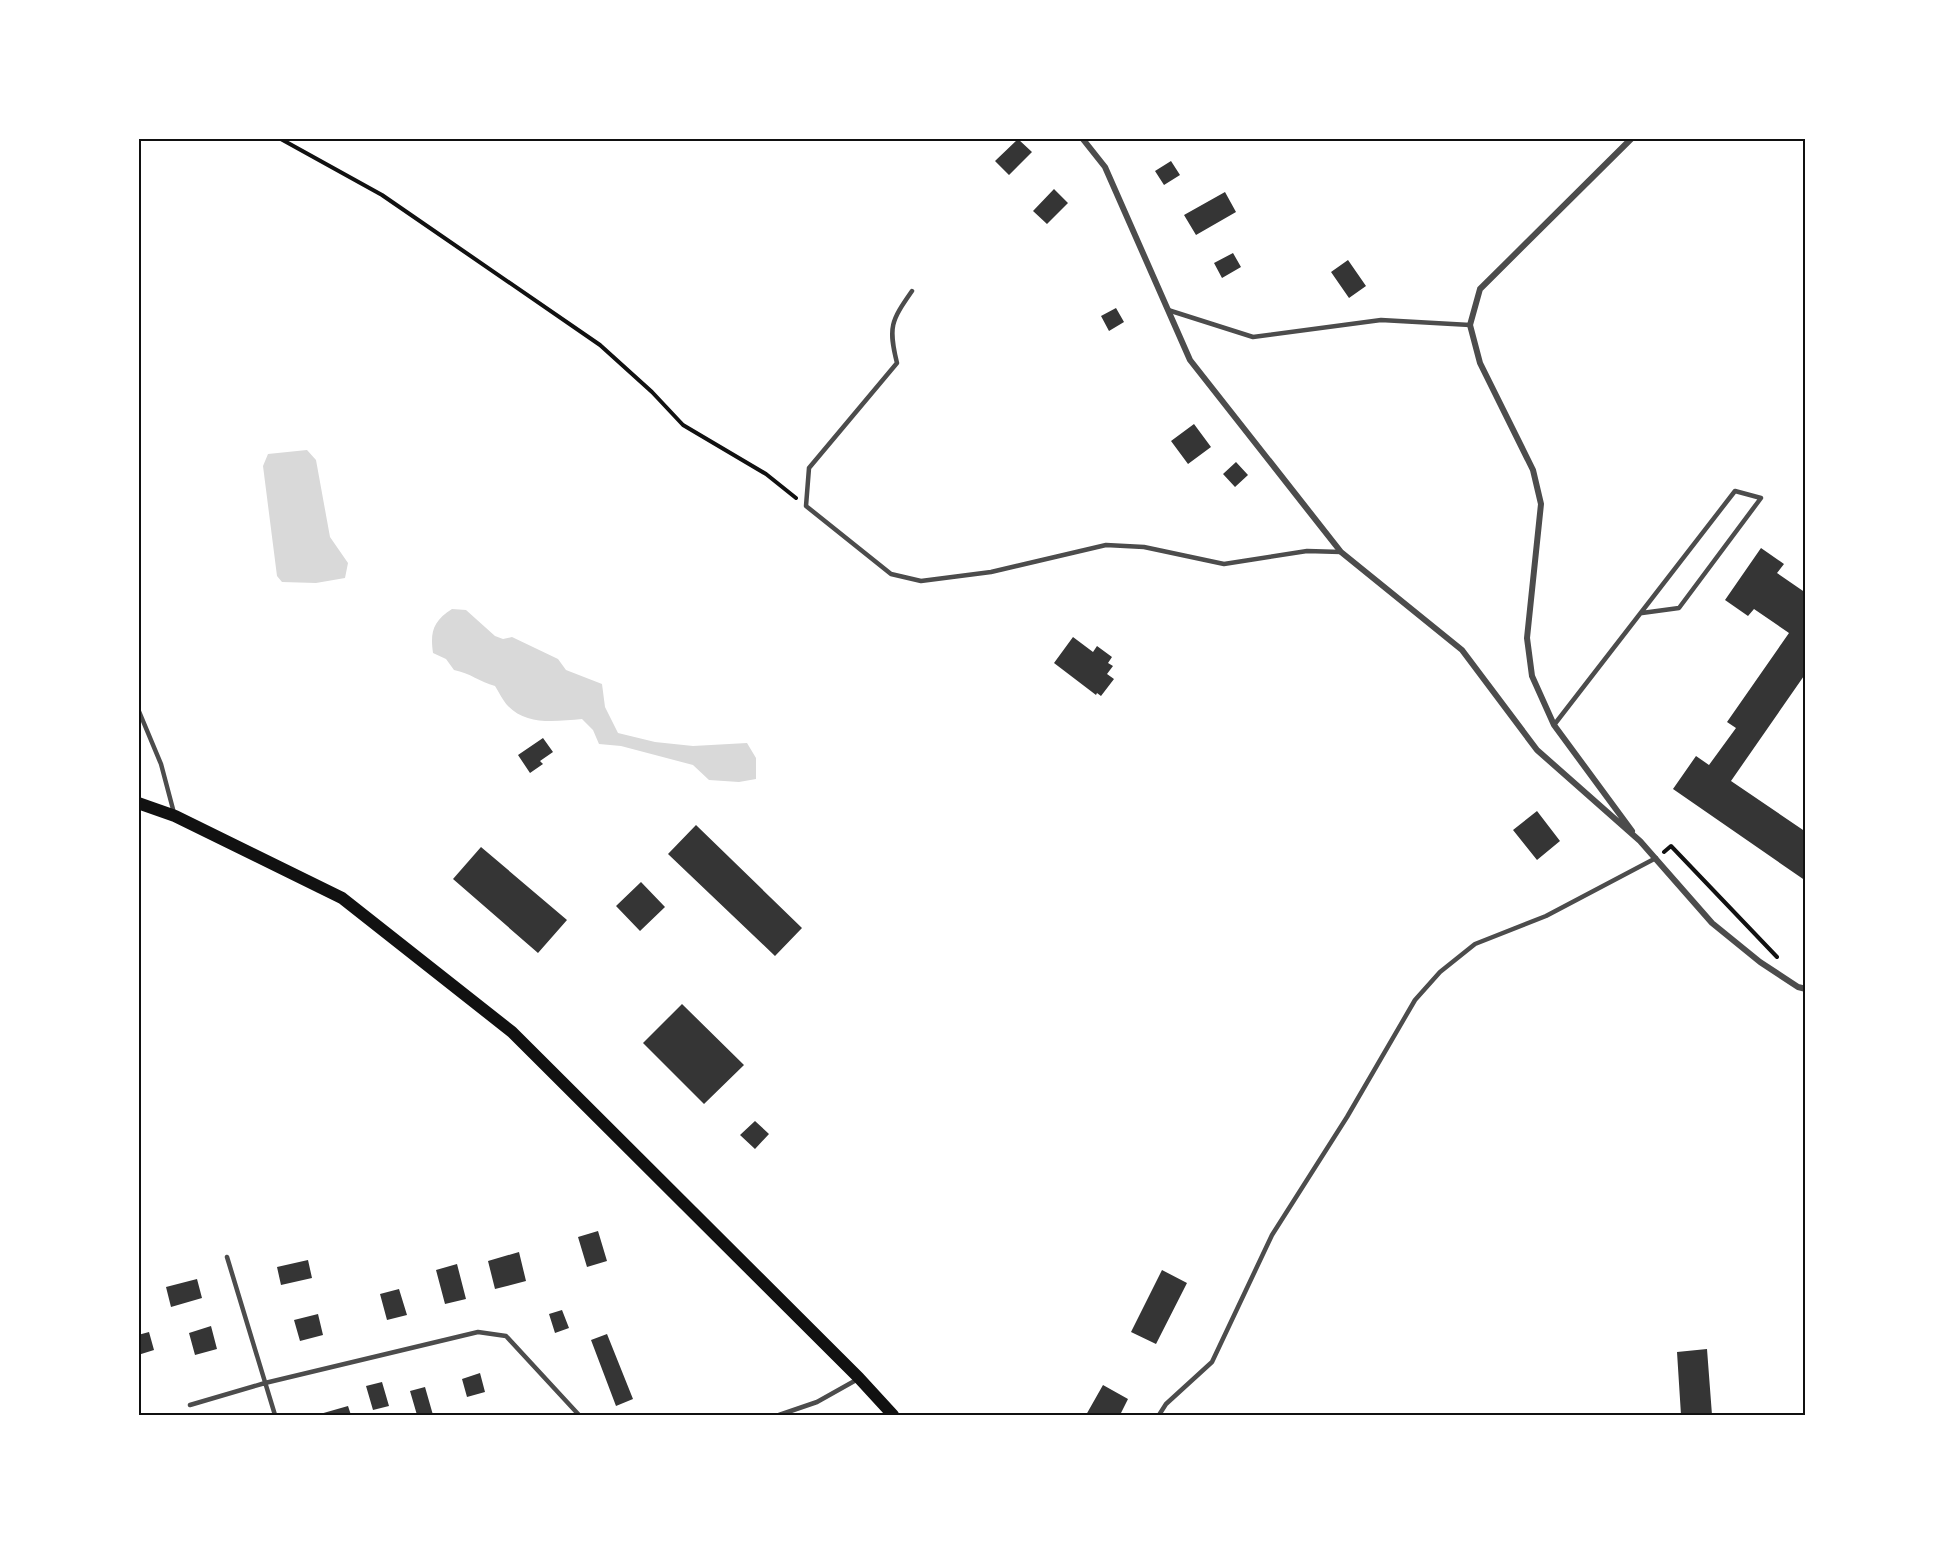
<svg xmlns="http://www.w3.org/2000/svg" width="1944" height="1553" font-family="'Nunito Sans',sans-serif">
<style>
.water{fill:#d9d9d9}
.building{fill:#353535}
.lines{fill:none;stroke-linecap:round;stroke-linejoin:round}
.path{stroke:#111;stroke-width:4}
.service{stroke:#4c4c4c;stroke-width:4.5}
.minor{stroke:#4c4c4c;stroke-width:6}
.secondary{stroke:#111;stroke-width:12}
.neatline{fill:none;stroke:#111;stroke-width:2}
</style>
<rect width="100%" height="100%" fill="#fff"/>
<path class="water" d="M307,450L316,460L330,537L348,563L345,578L316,583L282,582L277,576L263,466L268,454Z
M452,609L466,610L495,636L503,639L512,637L558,659L566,670L602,684L605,707L618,733L655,742L693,746L747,743L756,758V779L739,782L709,780L693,765L621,746L599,744L593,730L582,719C557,721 527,726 508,706C503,701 499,692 495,686C480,682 470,673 454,670L446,659L433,653C430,632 433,621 452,609Z"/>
<path class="building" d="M1018,139L1032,152L1009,175L995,161Z
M1171,161L1180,175L1164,185L1155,171Z
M1054,189L1068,203L1047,224L1033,211Z
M1225,192L1236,212L1196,235L1184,215Z
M1233,253L1241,267L1222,278L1214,263Z
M1348,260L1366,286L1349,298L1331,272Z
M1116,308L1124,322L1109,331L1101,316Z
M1194,424L1211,447L1188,464L1171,441Z
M1236,462L1248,475L1235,487L1223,474Z
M1761,548L1784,564L1777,573L1806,593V673L1731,781L1806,832V881L1673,789L1696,756L1709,765L1736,728L1727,722L1789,633L1754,609L1748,616L1725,600Z
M1073,637L1093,652L1097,646L1112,657L1108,663L1113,666L1107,674L1114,679L1101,696L1097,693L1096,695L1054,663Z
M543,738L553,752L540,761L543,764L530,773L518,755Z
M1537,811L1560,841L1537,860L1513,830Z
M696,825L802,928L775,956L668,854Z
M481,847L567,920L538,953L453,879Z
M641,882L665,907L640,931L616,906Z
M682,1004L744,1065L704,1104L643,1043Z
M755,1121L769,1134L755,1149L740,1135Z
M598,1231L607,1261L587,1267L578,1237Z
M519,1252L526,1281L495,1289L488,1261Z
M308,1260L312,1278L281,1285L277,1267Z
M457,1264L466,1299L445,1304L436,1270Z
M1162,1270L1187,1283L1156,1344L1131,1332Z
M197,1279L202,1298L171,1307L166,1287Z
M399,1289L407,1315L387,1320L380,1294Z
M562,1310L569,1328L555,1333L549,1314Z
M318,1314L323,1335L300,1341L294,1320Z
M211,1326L217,1349L195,1355L189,1333Z
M149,1332L154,1350L138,1355V1335Z
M607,1334L633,1399L616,1406L591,1340Z
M1707,1349L1712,1415H1681L1677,1352Z
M480,1373L485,1392L467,1397L462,1379Z
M382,1382L389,1406L373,1410L366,1386Z
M1103,1385L1128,1399L1120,1415H1086Z
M425,1387L433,1415H417L410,1391Z
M348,1406L351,1415H320V1414Z"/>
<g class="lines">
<path class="path" d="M279,138L382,195L600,345L652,392L683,425L766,474L796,498
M1664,852L1671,846L1777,957"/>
<path class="service" d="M912,291C891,321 888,327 897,363L809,468L806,506L891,574L921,581L991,572L1106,545L1144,547L1224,564L1307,551L1341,552
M1168,310L1253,337L1381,320L1470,325
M138,709L161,764L174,813
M1554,725L1735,491L1761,498L1679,608L1642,613
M227,1257L275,1415
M190,1405L265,1383L478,1332L506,1336L579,1415
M779,1415L817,1402L858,1379
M1159,1415L1166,1404L1212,1362L1272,1235L1347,1117L1415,1000L1440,972L1475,944L1546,916L1656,858"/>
<path class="minor" d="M1082,138L1105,167L1190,360L1341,552L1462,650L1537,750L1640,841L1712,923L1760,962L1798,987L1806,989
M1632,138L1480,289L1470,325L1480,363L1533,470L1541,504L1527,638L1532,676L1554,725L1632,831"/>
<path class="secondary" d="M138,803L175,816L342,898L512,1032L859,1378L893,1415"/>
</g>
<rect width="1944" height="1553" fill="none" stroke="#ffffff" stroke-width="279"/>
<rect x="140" y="140" width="1664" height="1274" class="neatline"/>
</svg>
